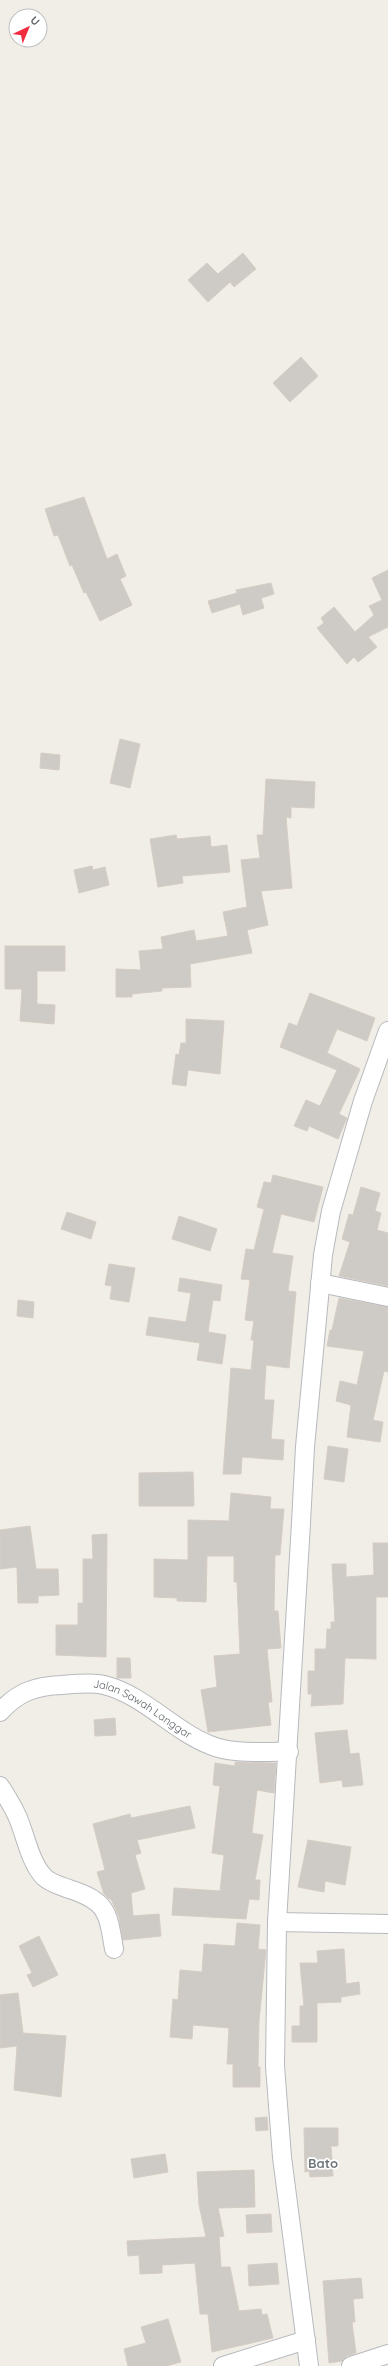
<svg xmlns="http://www.w3.org/2000/svg" width="388" height="2366" font-family="Quicksand,sans-serif">
<style>
.building{fill:#cecac5;stroke:#d6cdc4}
.lines{fill:none;stroke-linecap:round;stroke-linejoin:round}
.minor-casing{stroke:#b7babd;stroke-width:20}
.minor{stroke:#fff;stroke-width:18}
.labels{text-anchor:middle;stroke-width:3.5;stroke-linejoin:round;paint-order:stroke}
.street-label{font-size:11px;fill:#5e6467;stroke:#fff}
.quarter-label{font-size:13px;font-weight:bold;fill:#6f767a;stroke:#fff}
</style>
<rect width="100%" height="100%" fill="#f1ede7"/>
<path class="building" d="M243,253L256,269L234,287L230,282L208,302L188,280L207,263L218,274Z
M301,357L318,376L290,402L273,383Z
M84,497L107,559L117,554L126,576L120,579L132,605L100,621L86,592L84,593L72,565L70,566L58,535L54,536L45,509Z
M388,570V627L368,637L377,647L358,662L354,657L347,664L317,628L324,623L321,618L334,607L355,632L374,615L369,606L382,600L372,578Z
M271,583L274,594L261,598L264,608L243,615L240,604L212,613L208,601L237,593L236,590Z
M120,739L140,744L130,788L110,783Z
M41,753L60,755L59,770L40,768Z
M266,779L315,782L314,808L291,807V818L286,817L292,888L261,891L268,925L247,930L252,953L190,964L191,987L162,988V991L132,994V997H116V969L141,970L139,951L163,949L161,937L194,930L196,941L228,936L223,912L247,907L241,860L260,858L257,835H263Z
M176,835L177,839L210,836L211,847L227,845L230,872L182,876L183,883L158,887L150,839Z
M92,866L93,870L105,867L109,885L79,893L74,870Z
M5,946H65V971H37V1004L55,1005L54,1024L20,1021L22,989H5Z
M310,993L375,1018L367,1041L337,1029L327,1053L360,1069L339,1114L347,1118L338,1139L309,1126L307,1131L294,1126L306,1100L320,1106L337,1070L280,1047L289,1023L297,1026Z
M186,1019L224,1021L220,1074L188,1070L186,1086L172,1084L176,1054L179,1055L181,1043H186Z
M273,1175L323,1187L314,1222L281,1214L272,1253L293,1256L288,1291L296,1292L289,1368L266,1365L264,1400H274L271,1439L284,1440L283,1460L242,1457L241,1474H223L231,1368L251,1370L254,1340H251L254,1321L245,1320L250,1280L241,1279L246,1249L254,1250L264,1209L257,1207L264,1182L271,1183Z
M361,1187L380,1193L375,1211L381,1213L377,1230L388,1233V1286L339,1276L350,1242L342,1239L349,1214L353,1215Z
M67,1212L96,1222L91,1239L61,1229Z
M179,1216L217,1229L210,1251L172,1239Z
M109,1264L135,1268L129,1302L110,1299L112,1286L105,1285Z
M180,1278L222,1285L220,1301L213,1300L208,1332L226,1335L222,1364L197,1360L200,1343L146,1335L149,1317L186,1322L191,1293L178,1291Z
M339,1298L388,1307V1372L384,1371L373,1420L383,1422L380,1442L347,1437L351,1405L336,1401L340,1381L357,1385L364,1351L327,1346L330,1330H332Z
M18,1300L34,1302L33,1318L17,1316Z
M328,1446L348,1449L344,1482L324,1479Z
M193,1472L194,1506H139V1473Z
M231,1493L271,1497L270,1509H284L280,1555H275L274,1611H278L281,1648L267,1649L272,1702H268L271,1725L208,1732L201,1690L217,1687L214,1656L240,1654L237,1582H234V1556H207L206,1602L177,1601V1598L154,1597V1559L188,1560V1520L229,1521Z
M30,1526L36,1569H58L59,1595L38,1596V1603H18L17,1567L0,1569V1530Z
M107,1534L106,1657L56,1655V1625H78V1603H83V1559H93L92,1535Z
M373,1543H388V1597H376V1659L345,1658L343,1704L311,1706L312,1694H308V1671H315V1649H326L327,1629H331V1622H335L332,1564H346V1577L374,1575Z
M117,1658H130L131,1678H117Z
M115,1718L116,1735L95,1736L94,1720Z
M347,1730L350,1754L359,1753L363,1785L343,1787L342,1780L320,1783L315,1733Z
M235,1762L276,1763L274,1793L257,1790L252,1833L263,1835L255,1880H260L259,1900L249,1899L246,1919L172,1915L174,1888L220,1891L224,1855L212,1853L220,1786L213,1785L215,1763L235,1766Z
M190,1806L195,1828L137,1840L141,1853L135,1855L145,1889L131,1893L133,1916L159,1914L161,1936L123,1940L119,1917L111,1899H109L104,1894L97,1872L105,1870L93,1824L130,1814L131,1818Z
M308,1840L351,1847L345,1885L325,1881L324,1892L298,1887Z
M237,1923L260,1925L258,1949L266,1950L259,2021L258,2067H260V2087H233V2064H227L229,2028L193,2025L192,2039L170,2037L173,1999L178,2000L180,1970L202,1972L204,1944L235,1946Z
M39,1936L58,1975L33,1987L27,1975L32,1973L19,1946Z
M344,1949L346,1984L359,1982L360,1994L341,1997V2002L317,2003V2042H292V2026H300V2006H304L300,1963H318L317,1951Z
M18,1993L23,2033L66,2036L61,2097L14,2090L17,2046L0,2048V1995Z
M267,2117L268,2130L256,2131L255,2118Z
M304,2128H338V2146H331L333,2176L310,2177L309,2171L305,2172Z
M165,2154L168,2172L134,2178L131,2159Z
M254,2170L255,2207L218,2208L224,2236L219,2237L221,2267H230L239,2311L261,2309L262,2315L267,2314L273,2338L212,2352L208,2314H200L195,2263L162,2265V2273L140,2274L139,2255L128,2256L127,2241L206,2237L199,2205L197,2172Z
M271,2214L272,2232L247,2233L246,2215Z
M277,2263L279,2284L249,2286L248,2265Z
M361,2278L363,2298L353,2299L355,2322H352L356,2353L347,2356L342,2361L329,2363L323,2281Z
M168,2319L181,2362L166,2366H128L124,2349L146,2343L141,2327Z"/>
<g class="lines">
<defs>
<g id="minor">
<path d="M320,1283L388,1297"/>
<path id="s1" d="M0,1712C18,1692 35,1686 62,1685C75,1684 92,1682 104,1685C144,1695 172,1730 210,1745C233,1755 264,1751 289,1752"/>
<path d="M0,1786C7,1797 13,1806 18,1818C26,1837 30,1862 44,1877C50,1883 61,1886 69,1889C107,1901 108,1912 114,1949"/>
<path d="M277,1922L388,1924"/>
<path d="M223,2366L306,2340"/>
<path d="M309,2366L282,2157L275,2066L277,1922L301,1523L305,1447L323,1255L331,1211L363,1101L388,1031"/>
<path d="M351,2366L388,2354"/>
</g>
</defs>
<use href="#minor" class="minor-casing"/>
<use href="#minor" class="minor"/>
</g>
<g class="labels">
<g class="street-label">
<text dy="4" stroke="none"><textPath href="#s1" startOffset="157">Jalan Sawah Langgar</textPath></text>
</g>
<g class="quarter-label">
<text x="323" y="2168">Bato</text>
</g>
</g>
<g transform="translate(28 28) rotate(44)"><circle r="19" fill="#ffffff" stroke="#bfc1c2"/>
<path d="M0-3L7 15L0 10L-7 15Z" fill="#f12c3f"/>
<text y="-6" font-size="11" font-weight="bold" text-anchor="middle" fill="#5e6467">U</text>
</g>
</svg>
